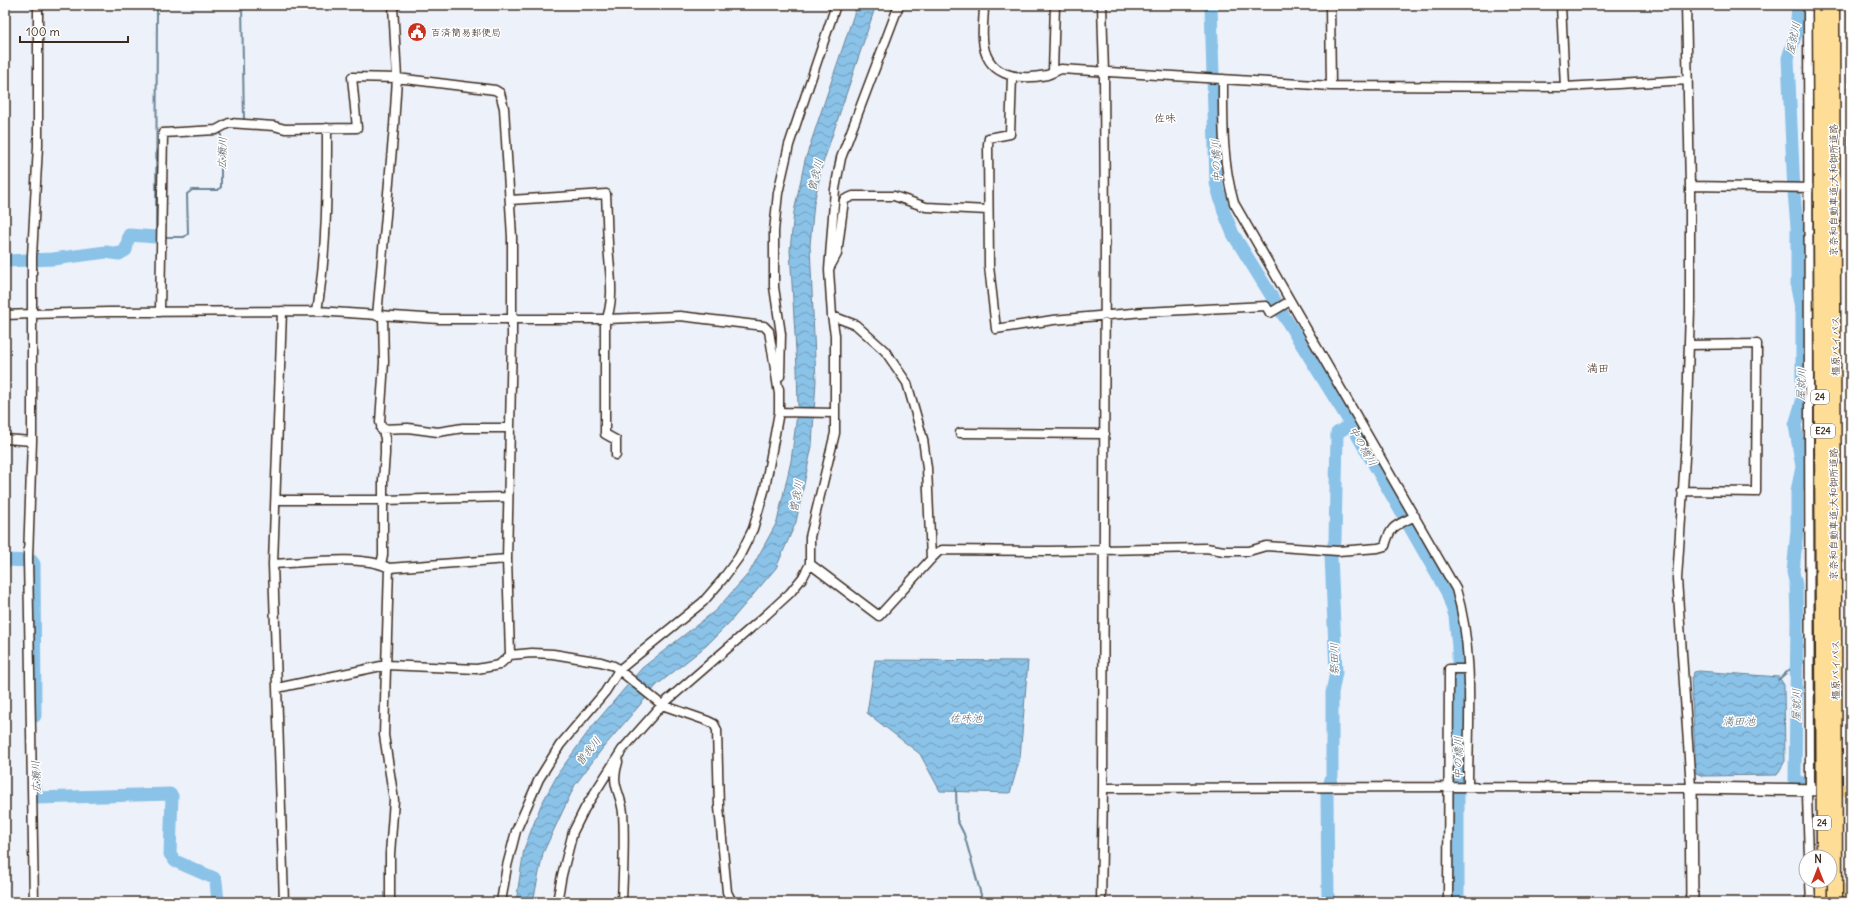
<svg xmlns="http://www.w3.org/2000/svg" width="1856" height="907" font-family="Delius,'Klee One',sans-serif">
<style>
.water{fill:url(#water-waves);stroke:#6a8597}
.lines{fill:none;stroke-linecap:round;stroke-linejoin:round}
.stream{stroke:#6a8597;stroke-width:2}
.river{stroke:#8ac2e8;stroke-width:13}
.street-casing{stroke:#3b2a1e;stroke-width:11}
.secondary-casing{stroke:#3b2a1e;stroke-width:14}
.primary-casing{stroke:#3b2a1e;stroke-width:15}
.highway-casing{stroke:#3b2a1e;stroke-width:17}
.street{stroke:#fff;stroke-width:8}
.secondary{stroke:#fff;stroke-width:11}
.primary{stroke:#fedd96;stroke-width:12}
.highway{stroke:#fedd96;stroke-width:14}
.highway-bridge-casing{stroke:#3b2a1e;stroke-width:17;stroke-linecap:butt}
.highway-bridge{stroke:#fedd96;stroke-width:14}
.labels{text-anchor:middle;stroke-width:3;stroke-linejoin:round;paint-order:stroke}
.shield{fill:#fff;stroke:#766a62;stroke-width:1}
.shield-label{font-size:9px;font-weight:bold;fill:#3b2a1e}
.poi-label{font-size:10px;fill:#3b2a1e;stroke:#fff;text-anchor:start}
.street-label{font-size:10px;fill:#3b2a1e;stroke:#fff}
.water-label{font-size:11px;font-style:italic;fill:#575f65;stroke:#fff}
.neighbourhood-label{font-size:11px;fill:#3b2a1e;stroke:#fff}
</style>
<defs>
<pattern id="water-waves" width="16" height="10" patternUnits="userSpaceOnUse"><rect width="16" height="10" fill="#8ac2e8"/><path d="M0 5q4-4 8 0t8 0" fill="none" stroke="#729ebb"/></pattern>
</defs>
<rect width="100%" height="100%" fill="#edf1fa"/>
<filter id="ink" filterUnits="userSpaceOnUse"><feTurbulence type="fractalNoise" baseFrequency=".025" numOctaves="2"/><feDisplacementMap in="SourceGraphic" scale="8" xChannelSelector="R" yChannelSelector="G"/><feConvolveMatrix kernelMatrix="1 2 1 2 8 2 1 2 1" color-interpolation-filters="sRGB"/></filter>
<g filter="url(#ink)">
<path class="water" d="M857,5H876L822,166L814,203L810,245L816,381L812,446L796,522L776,568L729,623L706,646L657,685L602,749L575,785L543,853L533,902H516L524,849L541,805L559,772L591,728L642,668L716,610L749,573L777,522L791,461L798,407L797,368L790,250L794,212L805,160Z
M875,660L1028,661L1020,758L1010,793L940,791L920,754L867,713Z
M1699,671L1779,677L1784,685L1785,761L1777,775L1703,776L1696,773L1691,677H1693L1694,672Z"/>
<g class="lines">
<path class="stream" d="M157,5L156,237H159
M242,5L244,122
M229,127L239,128
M164,237H184L188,234L187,194L192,190H218L221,187V132L224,130
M1778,680L1796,664
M956,789L957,820L964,834L983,902"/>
<path class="river" d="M1211,5L1216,183L1224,212L1233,234L1351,424L1447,592L1455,616L1458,647V902
M1798,5L1796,33L1788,58L1794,192L1797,227V288L1802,313V402L1795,425L1802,467L1797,491V531L1793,572L1796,585L1797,619L1795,781L1800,782
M5,261L53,259L106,252L119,254L126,250L129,235L156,237
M5,560L32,561L34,564L35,716
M35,782L36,798L170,794L172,796L170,854L175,861L214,878L216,881L218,902
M1328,902L1327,793L1332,776V693L1336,672L1331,555L1335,541L1337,433L1351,424"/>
<defs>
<path id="street" d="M38,5V146L32,256V314L108,312L317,311L439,319H607L680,316L764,326L769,331L779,394
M984,5C984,16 982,28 983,39C985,76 1017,81 1047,75C1051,74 1056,71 1061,69L1331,86L1565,87L1688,80
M1102,5L1104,73L1105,235L1103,788
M1330,5L1331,86
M1561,5L1565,87
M1808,5L1810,785L1807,795L1809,857
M1843,5L1845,902
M1053,72L1055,5
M1012,77L1010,134L989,138L988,144L989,266L996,329L1053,320L1144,312L1266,306L1270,313L1290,301
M1223,79C1223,122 1222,162 1234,203L1456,589C1475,652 1468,722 1468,787
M1690,186L1813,188
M510,200L606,194C607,210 607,227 608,243C609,269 616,299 605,323V434L616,440V455
M830,267L837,254L844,200L853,196H894L926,207L988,210
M282,311L273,564L284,902
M317,311C327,251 327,189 327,128
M160,312L163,133L216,130L229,123L274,126L285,129L357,128L352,77L397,78L495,90L500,93L504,108L512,237V338L507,559L510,655
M5,315L32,314V441L28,558L34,902
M377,316L394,126L397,78L393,5
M832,316L856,325L885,351L907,383L923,439L927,468L931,559
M780,376L781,334L774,287V231L778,193L789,145L836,5
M779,412L835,413
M381,429L408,428L438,432L463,428H509
M960,433L1105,434
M5,439L32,441
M1682,491L1756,492L1757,344L1689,345
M276,500H383L507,497
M273,564C303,563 363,554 389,568L507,559
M381,564L383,555V480L385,454V438L380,422L384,362L383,316
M810,564L879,616L931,559L938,552L942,550L1049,551L1206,548L1224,551H1249L1266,546L1338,551L1378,548L1385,546C1391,524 1396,526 1415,516
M389,568L384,735L394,800L390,854V902
M277,688L386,665L477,669L499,665L510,655L532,653L553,654L601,662L614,666L662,705L708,721L714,724L717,730L719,807L727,892L732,902
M618,762C610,787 621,791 623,813C625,842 623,872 622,902
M1810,881L1811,902
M501,902L507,866L516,831L539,779L560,745L605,692L619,670L703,602L722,580L739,557L753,529L765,488L779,412V389
M557,902L562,875L573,832L585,808L622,750L662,705L766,615L790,593L803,577L810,564V537L835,433V335L832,316L829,270L835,189L841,158L899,5
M1101,902L1103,788L1466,787L1691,788L1677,579L1686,443L1690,309V186L1686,5
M1448,902L1449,669H1468"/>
<path id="secondary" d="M1692,902L1691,788L1822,790"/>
<path id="primary" d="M1825,790H1851"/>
<path id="highway" d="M1836,891H1845
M1823,902V881"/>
</defs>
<use href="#street" class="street-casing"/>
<use href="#secondary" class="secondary-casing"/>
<use href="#primary" class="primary-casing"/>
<use href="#highway" class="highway-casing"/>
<use href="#street" class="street"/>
<use href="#secondary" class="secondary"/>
<use href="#primary" class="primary"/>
<use href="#highway" class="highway"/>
<defs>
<path id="highway-bridge" d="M1820,5L1824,857
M1832,5L1835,902"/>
</defs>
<use href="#highway-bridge" class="highway-bridge-casing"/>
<use href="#highway-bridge" class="highway-bridge"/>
</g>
</g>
<defs>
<symbol id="civic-disc" viewBox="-11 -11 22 22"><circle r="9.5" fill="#c8321e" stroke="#fff"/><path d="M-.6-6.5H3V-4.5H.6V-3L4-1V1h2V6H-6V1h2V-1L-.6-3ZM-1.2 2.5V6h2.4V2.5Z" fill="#fff"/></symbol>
</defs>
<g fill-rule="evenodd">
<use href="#civic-disc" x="406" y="21" width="22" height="22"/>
</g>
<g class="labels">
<g class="shield">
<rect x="1811" y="390" width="18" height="14" rx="3"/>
<rect x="1811" y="424" width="24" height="14" rx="3"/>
<rect x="1813" y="816" width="18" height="14" rx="3"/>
</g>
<g class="shield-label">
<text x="1820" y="400">24</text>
<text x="1823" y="434">E24</text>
<text x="1822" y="826">24</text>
</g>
<g class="poi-label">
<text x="431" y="36">百済簡易郵便局</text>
</g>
<g class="street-label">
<text transform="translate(1833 190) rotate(-90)" y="4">京奈和自動車道;大和御所道路</text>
<text transform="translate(1835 346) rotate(-90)" y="4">橿原バイパス</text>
<text transform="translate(1833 514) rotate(-90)" y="4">京奈和自動車道;大和御所道路</text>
<text transform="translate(1835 670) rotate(-90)" y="4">橿原バイパス</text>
</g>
<g class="water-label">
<text transform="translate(1793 38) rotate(-78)" y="4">屋就川</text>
<text transform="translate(222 153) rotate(-88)" y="4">広瀬川</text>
<text transform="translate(1216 161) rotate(-93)" y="4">中の橋川</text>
<text transform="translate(815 175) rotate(-76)" y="4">曽我川</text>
<text transform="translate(1801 384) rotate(-88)" y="4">屋就川</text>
<text transform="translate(1363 446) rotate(60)" y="4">中の橋川</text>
<text transform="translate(796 496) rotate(-80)" y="4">曽我川</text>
<text transform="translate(1334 659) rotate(-90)" y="4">祭田川</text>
<text transform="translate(1796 705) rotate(-89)" y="4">屋就川</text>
<text x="966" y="722">佐味池</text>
<text x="1739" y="725">満田池</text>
<text transform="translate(588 751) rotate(-51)" y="4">曽我川</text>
<text transform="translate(1458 758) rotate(-90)" y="4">中の橋川</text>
<text transform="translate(36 777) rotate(-92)" y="4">広瀬川</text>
</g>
<g class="neighbourhood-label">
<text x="1165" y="122">佐味</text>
<text x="1598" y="372">満田</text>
</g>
</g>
<rect width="1856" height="907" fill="none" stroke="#fff" stroke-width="20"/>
<rect x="10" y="10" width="1836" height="887" fill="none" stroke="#3b2a1e" stroke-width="1.5" filter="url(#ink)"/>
<g transform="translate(1818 869)"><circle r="19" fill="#ffffff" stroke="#b1aaa5"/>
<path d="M0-3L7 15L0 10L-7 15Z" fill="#c8321e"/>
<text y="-6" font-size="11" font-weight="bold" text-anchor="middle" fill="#3b2a1e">N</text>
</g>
<path d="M20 36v6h108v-6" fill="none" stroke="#3b2a1e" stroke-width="2"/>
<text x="26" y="36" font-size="12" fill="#3b2a1e" stroke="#ffffff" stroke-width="3" paint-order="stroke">100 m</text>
</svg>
